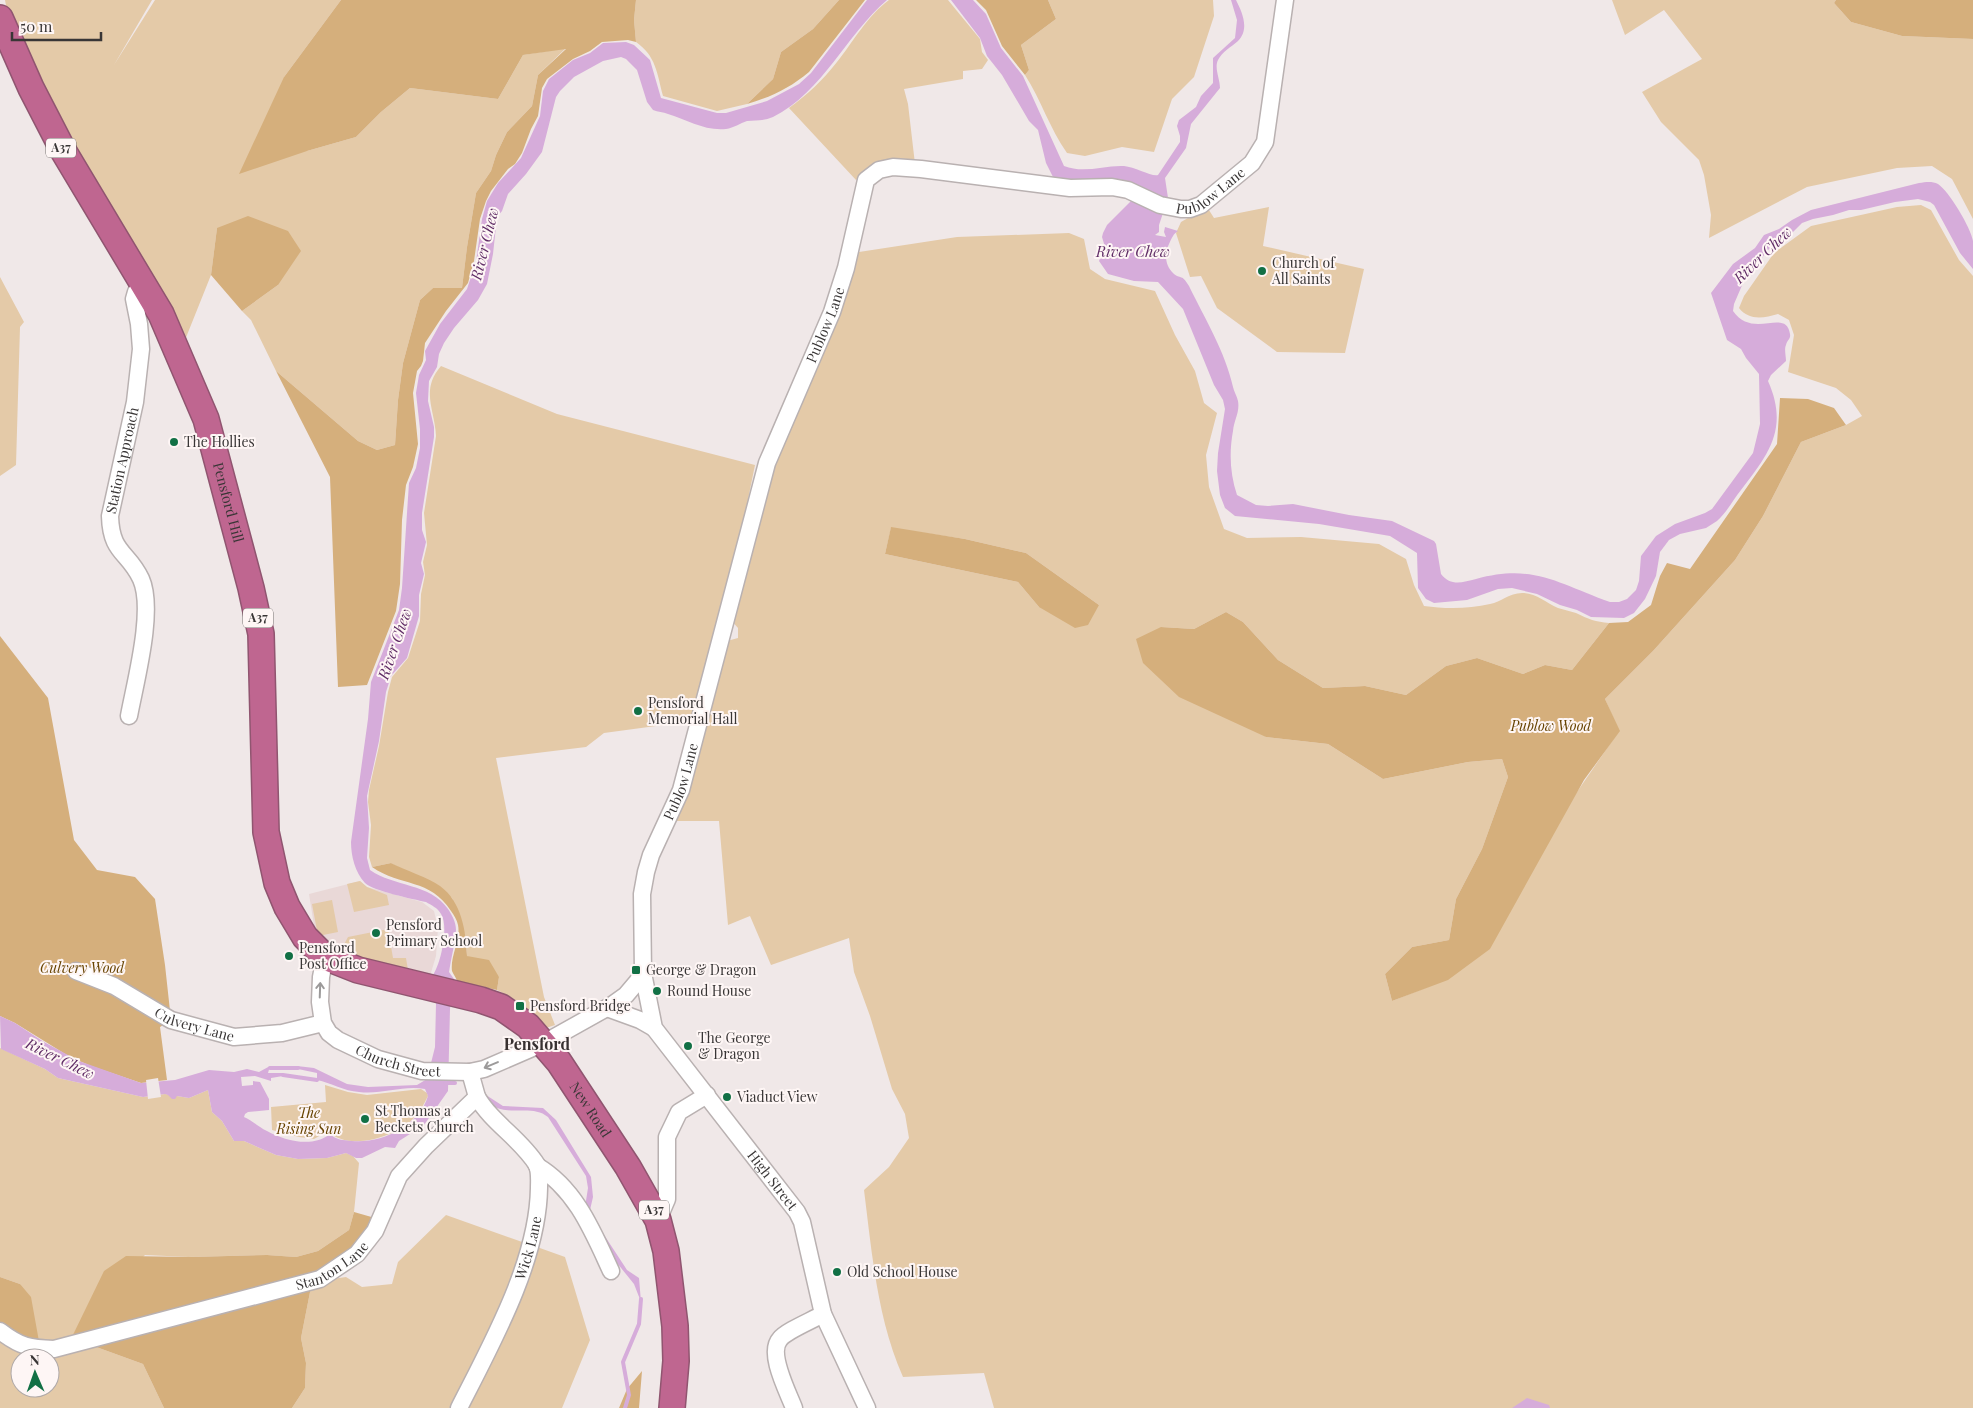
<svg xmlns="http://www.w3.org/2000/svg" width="1973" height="1408" font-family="'Playfair Display',serif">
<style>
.built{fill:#e9d8d7}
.green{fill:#e4caa8;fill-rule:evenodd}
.forest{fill:#d5af7c}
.water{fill:#d6acda}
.pier{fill:#f0e8e8}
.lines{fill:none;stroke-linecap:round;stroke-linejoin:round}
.stream{stroke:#d6acda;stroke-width:4}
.minor-casing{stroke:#b9b1b1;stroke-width:19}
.highway-casing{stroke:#905570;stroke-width:28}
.minor{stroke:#fff;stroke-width:16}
.highway{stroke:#bf6690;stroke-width:25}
.oneway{stroke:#9c9a9a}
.poi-dot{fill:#127045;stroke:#fef6f5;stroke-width:2}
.labels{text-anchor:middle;stroke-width:4;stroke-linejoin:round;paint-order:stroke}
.shield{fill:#fef6f5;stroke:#74706f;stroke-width:1}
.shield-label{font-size:12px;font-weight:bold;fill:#393636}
.street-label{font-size:14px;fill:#393636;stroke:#fef6f5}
.poi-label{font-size:14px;fill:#393636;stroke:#fef6f5;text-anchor:start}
.park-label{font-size:14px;font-style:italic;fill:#674300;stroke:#fef6f5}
.water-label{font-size:15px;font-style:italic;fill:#602d66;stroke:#fef6f5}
.quarter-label{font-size:16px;font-weight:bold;fill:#383131;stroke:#fef6f5}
</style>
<rect width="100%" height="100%" fill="#f0e8e8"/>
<path class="built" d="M360,881L367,887L422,902L434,911L438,928L436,956L430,976L355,960L316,938L309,894Z"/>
<path class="green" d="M5,0H152L114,65L155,0H341L284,77L307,151L356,137L381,112L410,88L498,99L523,55L566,48L538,75L532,106L507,132L496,155L491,171L476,193L467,247L462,288H433L420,300L403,363L398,400L395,445L377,450L358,441L276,371L251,320L242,311L278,285L217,228L211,275L185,340C123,232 59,124 7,11Z
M636,0H839L813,29L781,52L773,79L747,104L717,111L663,96C657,73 656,56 636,42L634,20Z
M889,0H948L980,39L982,52L988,60L982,69L963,71V79L904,89L908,104L915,164L865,171L856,180L789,108C807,95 823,80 837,62C853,42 868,15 889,0Z
M1048,0H1213L1214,16L1194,77L1172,99L1154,152L1122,147L1085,156L1067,153C1050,129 1041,100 1025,75L1029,70L1021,45L1056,19Z
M1612,0H1836L1834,3L1851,22L1902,36L1973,39V219L1952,179L1932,166L1897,168L1807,187L1709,238L1711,215L1704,175L1699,160L1661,122L1642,92L1702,59L1664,10L1625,35Z
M1921,205L1931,210L1959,260L1973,276V1408H994L984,1373L903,1377C877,1318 872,1253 864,1190L889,1167L909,1138L905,1114L892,1089L870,1016L854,972L849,938L771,965L750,916L728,925L719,821H673L727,641L738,638V628L731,620L773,469L840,306L859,252L957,237L1069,233L1084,239L1090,269L1105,279L1155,291L1175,335L1195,371L1204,403L1217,413L1206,455L1209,487L1224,529L1247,538L1301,537L1379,544L1406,559L1414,585L1424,606C1445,609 1469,609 1490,604C1501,602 1509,593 1522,593C1536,593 1546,603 1558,608C1564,610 1570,611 1576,613C1588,619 1596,622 1609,623L1572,670L1545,665L1523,674L1477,658L1446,666L1406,695L1365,686L1323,688L1278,660L1243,622L1226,612L1194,629L1161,627L1266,737L1328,744L1383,779L1468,762L1502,759L1508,777L1482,849L1456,899L1449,940L1412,947L1385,974L1392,1001L1448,979L1619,731L1605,699L1653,651L1735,560L1763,516L1801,442L1846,425L1862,416L1851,400L1836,388L1788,372L1794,335L1789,320L1778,314C1764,318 1749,321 1739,308L1744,296L1774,253L1811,226L1897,207ZM891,528L965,539L1026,553L1099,605L1039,607L1018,582L885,554Z
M1207,207L1214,218L1269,207L1263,246L1364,269L1345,353L1277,352L1217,308L1201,276L1190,277L1176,233L1181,222Z
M0,277L24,322L20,327L16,465L0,476Z
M441,366L557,414L755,465L744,519L693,721L604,733L586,747L496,758L544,997L555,1025L546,1028C529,1008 521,1002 497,990L499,977L467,956L466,938L452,898L391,863L372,867L369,857L371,825L368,802L369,790L379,746L388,692L392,677L408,658L420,621L421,594L425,575L423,562L427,545L424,513L436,436C435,410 420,390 441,366Z
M360,881L367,887L387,895L389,905L354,912L347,884Z
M332,900L338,932L318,936L312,904Z
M388,929L393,958H406L408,970L357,958L340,952L348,937Z
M0,1048L45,1069L58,1078L143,1097L165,1094L189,1098L208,1090L212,1112L222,1121L234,1141H244L276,1155L298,1159L327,1158L346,1153L353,1156L359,1163L354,1212L349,1230L318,1251L296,1257L267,1255L189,1257L145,1255L82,1319L69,1343L40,1347L20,1284L0,1277Z
M325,1085L348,1092L367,1095L421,1089L427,1093L428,1096C424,1104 419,1113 413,1119C395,1137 348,1152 328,1131L314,1139L299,1137L272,1130L271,1107L326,1102Z
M446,1215L525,1243L520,1266L451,1408H292L305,1388L306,1363L301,1338L312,1282L346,1277L362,1287L392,1284L398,1262Z
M537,1247L565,1257L590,1340L562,1408H467L530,1275Z
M0,1341C13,1351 28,1355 44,1358H20V1388H50V1358H49L88,1344L143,1364L164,1408H0Z"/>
<path class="forest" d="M341,0H636L634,20L636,42L628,40L602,42L590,51L573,59L547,79L542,88L538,116L531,129L522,153L515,164L508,169L491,191L486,201L480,219L474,261L468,283L446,311L425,343L423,361L421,366L417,371L413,393L418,444L413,467L406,485L402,520L400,584L396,611L367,685L338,687L330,477L276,371L358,441L377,450L395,445L398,400L403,363L420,300L433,288H462L467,247L476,193L491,171L496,155L507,132L532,106L538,75L566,49L523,55L498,99L410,88L381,112L356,137L307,151L239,174L284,77Z
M839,0H865L809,72C790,88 771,97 747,104L773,79L781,52L813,29Z
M976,0H1048L1056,19L1021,45L1029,70L1025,75L1002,46L986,10Z
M1836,0H1973V39L1902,36L1851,22L1834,3Z
M248,216L288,231L301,251L278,285L242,311L211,275L217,228Z
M1780,398L1808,399L1834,408L1846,425L1801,442L1763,516L1735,560L1653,651L1605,699L1620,731L1584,780L1490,949L1448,980L1392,1001L1385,974L1412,947L1449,940L1456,899L1482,849L1508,777L1502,759L1468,762L1383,779L1328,744L1266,737L1179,697L1143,663L1136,639L1161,627L1194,629L1226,612L1243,622L1278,660L1323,688L1365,686L1406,695L1446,666L1477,658L1523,674L1545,665L1572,670L1609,623L1628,622L1651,605L1660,576L1667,563L1690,569L1777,444Z
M891,527L965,539L1026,553L1099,605L1088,625L1075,628L1039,607L1018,582L885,554Z
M0,636L48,698L74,840L97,870L135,877L155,899L165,965L171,1020L160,1027L167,1080L141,1083L91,1066L70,1057L15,1023L0,1016Z
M391,863C405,870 429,878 440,886C462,902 466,932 467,956L489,960L499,977L497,990L457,981C456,977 453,974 452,971C450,956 461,940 458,925C457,920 454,915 451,911C430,878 401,887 372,867Z
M354,1212L375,1218L372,1229L319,1278L69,1343L104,1271L126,1256L191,1257L267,1255L296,1257L318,1251L349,1230Z
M0,1277L20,1284L31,1297L40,1347L0,1328Z
M312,1282L301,1338L306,1363L305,1388L292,1408H164L143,1364L88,1344Z
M642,1371L639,1408H619L627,1389Z"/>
<path class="water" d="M867,0H887C846,35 823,92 773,117C764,121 756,120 747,121C740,123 734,128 726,129C704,131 688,120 668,114C663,112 658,112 653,110L647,102L637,70L626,59L621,57L603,61L574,77L560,91L556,97L542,152L526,174L508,194L502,211L497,217L493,254L487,284L478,300L454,328L444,343L439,354L437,367L429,381L428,401L434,427V437L422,513V530L426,542L421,563L424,574L419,595V616L407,658L391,676L386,692L379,741L367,796L369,828L367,858L370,870C394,887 430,883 448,909C452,915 456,922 456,930C455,944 451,958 449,972L454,979L450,1009L448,1091L424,1125L399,1141L395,1148L385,1147L362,1158H356L346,1153L327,1158L298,1159L276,1155L244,1141H234L222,1121L212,1112L208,1090L189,1098L177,1096L175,1099H172L168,1095L165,1094L143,1097L58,1078L45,1069L1,1049L0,1016L15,1023L44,1042L79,1061L141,1083L175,1080L209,1070L234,1072L247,1069L259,1072L270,1066L268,1073H283V1076L271,1078V1081L255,1076L241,1077L242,1086L253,1085V1081L260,1082L269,1099V1110L248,1112L245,1114L244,1117C252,1120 258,1127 267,1131C285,1141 313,1148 330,1134C336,1140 343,1140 352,1141C381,1144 419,1126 428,1096L425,1089C403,1085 381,1095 359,1092C344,1091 331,1083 317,1080V1073L298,1069L297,1066L314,1068L347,1084L368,1087L417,1085L427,1079L435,1047L436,1004L433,975C441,963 449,926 441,914C438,908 431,905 426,902C413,899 373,891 365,883C355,872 351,856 351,842L368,719L371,682L399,610L402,588L409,483L416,468L420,448V429L416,393L419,375L426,360L425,351L440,324L467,289L476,262L482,219L487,201L498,183L521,158L540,116L543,91L549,79L573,60L590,53L603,43L626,42L634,45L650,60L661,98L717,113H726L767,101L799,84L811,73Z
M951,0H973L986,14L1001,48L1023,76L1064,166C1084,174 1104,165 1124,166C1135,167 1152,177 1158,175L1180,142V136L1177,126L1179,120L1196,107L1201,96L1213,83V58L1235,38L1237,20L1231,0H1236C1242,12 1250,29 1238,41C1231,47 1222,52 1218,60C1214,68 1220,79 1220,88L1191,124L1186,148L1165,178L1168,198L1159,225V232L1155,235L1166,237L1164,232L1165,227L1178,231C1173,234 1172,238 1169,244C1164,254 1165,266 1174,274C1182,280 1181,273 1189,286C1205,319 1225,351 1233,387C1234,392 1237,396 1238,401C1240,412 1234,420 1233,431C1229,453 1230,474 1237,495L1256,505L1268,506L1293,504L1349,515L1392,521L1434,541L1436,544L1441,574C1451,587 1463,582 1476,579C1534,563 1559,584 1610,602H1619L1627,599L1636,590L1639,581L1641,556L1656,536L1675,524L1705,513L1712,509L1753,453L1760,424L1759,374L1746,358L1741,349L1727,340L1711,293L1733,264L1755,248L1764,235L1779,229L1792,220L1811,210L1919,183C1926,182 1932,181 1938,184C1949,191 1971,228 1973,241C1973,250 1973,260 1973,269L1960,253L1934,205L1930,202L1918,199L1895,202L1861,210H1849L1833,215L1813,219L1802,223L1790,235L1780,239L1768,250L1743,283L1734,304L1733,311C1753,340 1786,307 1790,334C1791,339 1787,340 1786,345C1784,349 1786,356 1786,361L1771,375L1768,381C1789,428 1769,454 1741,490C1733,500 1727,512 1717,521L1706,528L1680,534L1669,540L1660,552L1656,576L1645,599L1634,613L1624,618L1591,617L1577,610L1560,605L1537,594L1512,588L1498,589L1467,600L1434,603L1426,599L1418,588L1417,553L1390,536L1319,524L1235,516L1225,508L1220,495L1217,471L1218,453L1225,409L1223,400L1214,385L1183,309L1158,282L1134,281L1108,274L1099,261L1105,247L1102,237L1103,233L1107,225L1142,190L1055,181L1046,163L1038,130L1029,121L1002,75L987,56L980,38Z
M480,1089L486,1095L503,1106L543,1108L556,1120L591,1177L593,1197L590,1210L593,1218L627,1270L639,1278L641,1302L634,1284L613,1258L585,1207L588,1188L586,1176L548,1117C528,1100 496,1126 480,1089Z
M1527,1398L1549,1405L1550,1408H1512Z"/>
<path class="pier" d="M158,1078L161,1097L148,1099L146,1080Z"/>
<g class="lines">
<path class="stream" d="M270,1068H298
M283,1075L317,1080
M445,1083H455
M625,1408L629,1395L623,1362L639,1324L641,1299"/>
<defs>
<g id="minor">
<path id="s1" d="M129,716C135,683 155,610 141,579C128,551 111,554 110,516L135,402L141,349L139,324L134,299L136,292L143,283"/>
<path id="s2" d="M325,957L321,977L320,1002L323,1023L329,1033L338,1040L378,1059L422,1071L470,1072L484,1069L544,1043L612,1005L626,995L637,982L643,973L642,894L646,872L651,855L681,790L767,463L832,312L846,268L866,180L879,170L893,167L921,169L1070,188L1112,187L1128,190L1160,205L1181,209H1190L1201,205L1252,163L1265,142L1285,0"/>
<path id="s3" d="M76,971L114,986L171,1020L234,1037L282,1033L323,1023"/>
<path id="s4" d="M643,973L654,1028L797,1212L802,1222L823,1314L867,1408"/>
<path d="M607,1008L640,1020L654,1028"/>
<path d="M537,1166C576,1189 593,1232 611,1271"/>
<path d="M658,1220L667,1199V1137L679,1112L707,1095"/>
<path id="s5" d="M0,1331C21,1347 29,1348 54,1349L320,1279L357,1254L375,1231L399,1176L426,1146L477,1097L470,1072"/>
<path id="s6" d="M459,1408C492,1343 538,1261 539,1188C539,1181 540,1172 537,1165C521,1139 492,1123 477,1097"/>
<path d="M794,1408C788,1392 767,1353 780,1339C786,1331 813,1320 823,1314"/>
</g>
<g id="highway">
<path id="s7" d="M0,18L31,88L64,152L161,314L206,419L251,588L261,634L266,832L277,883L287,907L305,937L325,957L358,970L481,1000L501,1007L528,1026L559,1062L628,1167L658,1220L666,1251L675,1326L676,1361L672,1408"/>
</g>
</defs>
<use href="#minor" class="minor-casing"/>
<use href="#highway" class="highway-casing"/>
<use href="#minor" class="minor"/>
<use href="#highway" class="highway"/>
</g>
<defs><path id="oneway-shaft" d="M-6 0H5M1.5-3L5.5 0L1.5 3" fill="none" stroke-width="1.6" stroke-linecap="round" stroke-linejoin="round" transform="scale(1.25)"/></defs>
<g class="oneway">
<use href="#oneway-shaft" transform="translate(320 990) rotate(-88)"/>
<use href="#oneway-shaft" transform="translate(491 1065) rotate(157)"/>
</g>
<g class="poi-dot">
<circle cx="1262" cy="271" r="5"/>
<circle cx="174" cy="442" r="5"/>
<circle cx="638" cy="711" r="5"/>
<circle cx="376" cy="933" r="5"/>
<circle cx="289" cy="956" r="5"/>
<rect x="631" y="965" width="10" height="10" rx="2.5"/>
<circle cx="657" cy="991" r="5"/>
<rect x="515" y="1001" width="10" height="10" rx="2.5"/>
<circle cx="688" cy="1046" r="5"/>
<circle cx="727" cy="1097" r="5"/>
<circle cx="365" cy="1119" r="5"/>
<circle cx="837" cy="1272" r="5"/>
</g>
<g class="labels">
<g class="shield">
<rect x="46" y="138.5" width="30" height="19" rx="4"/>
<rect x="243" y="608.5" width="30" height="19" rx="4"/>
<rect x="639" y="1200.5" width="30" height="19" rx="4"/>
</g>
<g class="shield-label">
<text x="61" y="152">A37</text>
<text x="258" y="622">A37</text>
<text x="654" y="1214">A37</text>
</g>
<g class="street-label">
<text dy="5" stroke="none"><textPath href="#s2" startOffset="1619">Publow Lane</textPath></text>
<text dy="5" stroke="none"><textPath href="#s2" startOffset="1109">Publow Lane</textPath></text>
<text dy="5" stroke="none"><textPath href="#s1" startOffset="268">Station Approach</textPath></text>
<text dy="5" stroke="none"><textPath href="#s7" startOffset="538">Pensford Hill</textPath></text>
<text dy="5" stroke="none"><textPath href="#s2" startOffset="629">Publow Lane</textPath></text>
<text dy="5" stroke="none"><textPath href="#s3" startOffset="131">Culvery Lane</textPath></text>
<text dy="5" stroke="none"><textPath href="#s2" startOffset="154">Church Street</textPath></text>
<text dy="5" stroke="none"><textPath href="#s7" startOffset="1334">New Road</textPath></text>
<text dy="5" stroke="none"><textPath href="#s4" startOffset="249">High Street</textPath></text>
<text dy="5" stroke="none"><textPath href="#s6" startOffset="175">Wick Lane</textPath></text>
<text dy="5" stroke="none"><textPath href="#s5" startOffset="350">Stanton Lane</textPath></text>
</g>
<g class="poi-label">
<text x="1272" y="268">Church of<tspan x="1272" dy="16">All Saints</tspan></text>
<text x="184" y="447">The Hollies</text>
<text x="648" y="708">Pensford<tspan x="648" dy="16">Memorial Hall</tspan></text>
<text x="386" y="930">Pensford<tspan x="386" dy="16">Primary School</tspan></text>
<text x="299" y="953">Pensford<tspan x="299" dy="16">Post Office</tspan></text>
<text x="646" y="975">George &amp; Dragon</text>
<text x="667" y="996">Round House</text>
<text x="530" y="1011">Pensford Bridge</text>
<text x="698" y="1043">The George<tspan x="698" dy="16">&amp; Dragon</tspan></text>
<text x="737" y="1102">Viaduct View</text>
<text x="375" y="1116">St Thomas a<tspan x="375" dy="16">Beckets Church</tspan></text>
<text x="847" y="1277">Old School House</text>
</g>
<g class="park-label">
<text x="1551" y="731">Publow Wood</text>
<text x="82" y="973">Culvery Wood</text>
<text x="309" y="1118">The<tspan x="309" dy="16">Rising Sun</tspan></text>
</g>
<g class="water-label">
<text transform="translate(485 244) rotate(-76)" y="5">River Chew</text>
<text x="1133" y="257">River Chew</text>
<text transform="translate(1763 255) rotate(-44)" y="5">River Chew</text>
<text transform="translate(395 644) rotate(-71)" y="5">River Chew</text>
<text transform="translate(60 1059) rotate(26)" y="5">River Chew</text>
</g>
<g class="quarter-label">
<text x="537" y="1050">Pensford</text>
</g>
</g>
<g transform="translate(35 1373) rotate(358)"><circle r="24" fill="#fef6f5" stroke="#afa9a9"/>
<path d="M0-4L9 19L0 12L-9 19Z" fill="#127045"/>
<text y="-8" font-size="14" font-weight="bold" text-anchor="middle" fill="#393636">N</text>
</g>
<path d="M12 32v8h89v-8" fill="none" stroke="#393636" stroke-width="2.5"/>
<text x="20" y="32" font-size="15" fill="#393636" stroke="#fef6f5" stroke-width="4" paint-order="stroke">50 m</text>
</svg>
